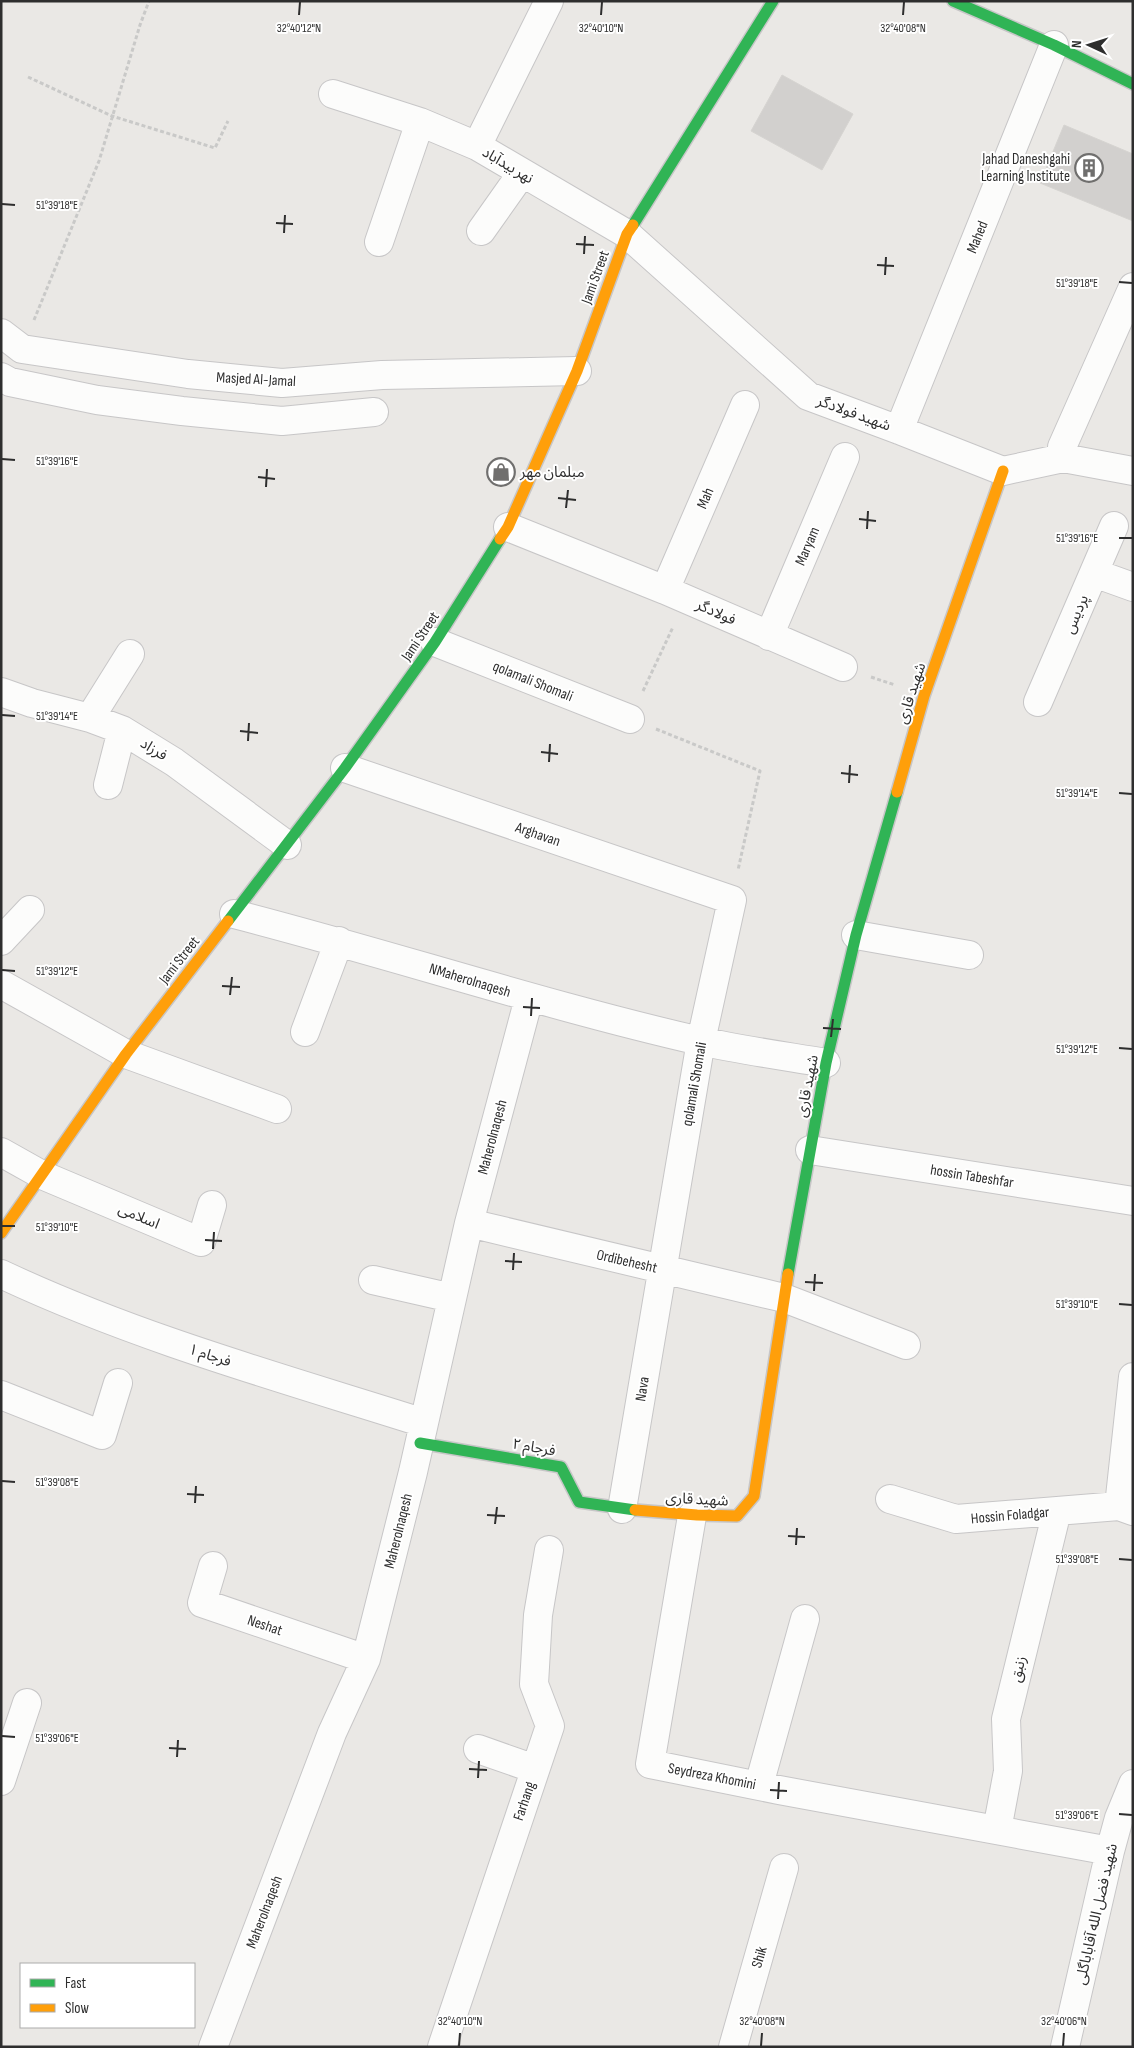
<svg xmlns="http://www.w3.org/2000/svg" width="1134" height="2048" font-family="'Sofia Sans Condensed','Noto Sans Arabic',sans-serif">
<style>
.building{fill:#d2d0ce;stroke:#d6d4d1}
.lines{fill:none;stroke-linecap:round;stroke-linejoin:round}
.street-casing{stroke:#c7c6c7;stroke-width:30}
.fast-casing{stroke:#c7c6c7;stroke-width:14}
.slow-casing{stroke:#c7c6c7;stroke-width:14}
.path{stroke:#c9c9c8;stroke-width:3;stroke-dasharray:4 2.5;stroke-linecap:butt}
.street{stroke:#fcfcfb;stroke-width:28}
.fast{stroke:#30b455;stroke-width:11}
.slow{stroke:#ff9f0a;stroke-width:11}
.ticks{fill:none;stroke:#2e2e2e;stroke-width:2}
.labels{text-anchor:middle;stroke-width:4;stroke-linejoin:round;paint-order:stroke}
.poi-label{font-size:15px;fill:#2e2e2e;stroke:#fff;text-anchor:end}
.street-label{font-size:15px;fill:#2e2e2e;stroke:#fff}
.ticks-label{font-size:12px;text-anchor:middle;fill:#2e2e2e;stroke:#fff;stroke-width:4;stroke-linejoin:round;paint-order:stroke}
</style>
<rect width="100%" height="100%" fill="#eae8e5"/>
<path class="building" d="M782,75L853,114L822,170L751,131Z
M1064,125L1133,154V221L1040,183Z"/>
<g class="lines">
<defs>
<path id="street" d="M549,1L477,146L627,234L808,396L899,430L1003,471L1063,458L1133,471
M333,94L420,122L477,146
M481,231L522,173
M379,242L420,122
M1,333L22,349L188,374L282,383L382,375L577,371
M1,377L10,382L97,400L182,411L282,421L374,412
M899,430L1054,45
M1063,458L1062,447L1133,287
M508,527L665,590L843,667
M1094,573L1133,587
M665,590L745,405
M769,636L845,457
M435,642L630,719
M1,692L32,703L90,718L122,730L174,762L287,845
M1038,702L1114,526
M90,718L130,654
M345,768L732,900L701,1041L622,1509
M108,785L122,730
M234,914C390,954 543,1005 700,1041C741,1050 784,1056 826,1063
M856,935L969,955
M1,941L30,910
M1,984L126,1054L277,1109
M305,1032L339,941
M810,1150L1133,1201
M1,1152L42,1175L201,1242L212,1205
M469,1223L784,1298L906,1345
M1,1274C137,1338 282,1378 424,1423
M373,1280L452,1298
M1,1395L102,1435L118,1383
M890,1499L956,1519L1119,1506L1133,1511
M1119,1506L1133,1377
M692,1516L650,1764L779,1790L1110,1851
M213,1566L202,1603L366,1659
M478,1749L535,1769
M1,1781L27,1703
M759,1785L805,1619
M997,1830L1008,1771L1006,1719L1057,1511
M213,2047L332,1733L366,1659L413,1472L469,1223L529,998
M442,2047L550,1726L534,1684L538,1615L549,1550
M733,2047L784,1868
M1065,2047L1110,1851L1119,1818L1133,1784"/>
<path id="fast" d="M953,1L1054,45L1133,84
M633,225L773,1
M228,921L345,768L435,642L500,539
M788,1274L826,1063L856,935L897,792
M420,1443L561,1467L579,1502L635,1510"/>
<path id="slow" d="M500,539L508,527L577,371L627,234L633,225
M897,792L924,696L1003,471
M1,1233L126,1054L228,921
M635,1510L697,1515L737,1516L754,1496L788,1274"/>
</defs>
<use href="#street" class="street-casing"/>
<use href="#fast" class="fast-casing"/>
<use href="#slow" class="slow-casing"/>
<path class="path" d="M28,77L112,116L215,148L228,121
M34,320L99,161L140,25L149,1
M871,677L895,685
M643,691L673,627
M656,729L760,771L738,870"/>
<use href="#street" class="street"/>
<use href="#fast" class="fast"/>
<use href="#slow" class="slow"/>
</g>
<path class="ticks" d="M299,15L300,2M601,15L602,2M903,15L904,2M2,204L15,205M276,223L293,224M284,233L285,215M576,244L594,245M584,254L585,236M877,265L894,266M885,275L886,257M1119,282L1132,283M2,459L15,460M258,477L275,479M266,487L267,469M558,498L576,500M566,508L568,490M859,519L876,521M867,529L868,511M1119,538H1132M2,715L15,716M240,731L258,733M248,741L249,723M541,752L558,754M549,762L550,744M841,773L858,775M849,783L850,765M1119,793L1132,794M2,970L15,971M222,986L240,987M230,995L232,977M523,1007L540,1008M531,1016L532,998M823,1028L841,1029M831,1037L833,1019M1119,1048L1132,1049M2,1226H15M205,1240L222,1241M213,1249L214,1232M505,1261L522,1262M513,1270L514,1253M805,1282L823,1283M814,1291L815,1274M1119,1304L1132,1305M2,1481L15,1482M187,1494L204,1495M195,1503L196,1486M487,1515L505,1516M495,1524L497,1507M788,1536L805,1537M796,1545L797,1528M1119,1559L1132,1560M2,1736L15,1737M169,1748L186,1749M177,1757L178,1740M469,1769L487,1770M478,1778L479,1761M770,1790L787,1791M778,1799L779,1782M1119,1814L1132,1815M459,2046L460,2033M761,2046L762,2033M1063,2046L1064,2033"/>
<defs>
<symbol id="building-ring" viewBox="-11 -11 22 22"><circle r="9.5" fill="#fff" stroke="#706f6e" stroke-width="1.5"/><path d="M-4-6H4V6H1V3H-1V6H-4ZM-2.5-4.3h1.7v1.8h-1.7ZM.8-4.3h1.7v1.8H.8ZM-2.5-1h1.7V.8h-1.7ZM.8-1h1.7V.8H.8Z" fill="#706f6e"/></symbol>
<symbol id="shop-ring" viewBox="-11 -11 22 22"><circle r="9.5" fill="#fff" stroke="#706f6e" stroke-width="1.5"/><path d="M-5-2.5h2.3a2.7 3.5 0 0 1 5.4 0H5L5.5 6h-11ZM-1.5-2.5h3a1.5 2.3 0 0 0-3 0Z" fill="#706f6e"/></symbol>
</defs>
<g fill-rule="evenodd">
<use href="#building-ring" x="1073" y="152" width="32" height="32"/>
<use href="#shop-ring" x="485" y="456" width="32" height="32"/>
</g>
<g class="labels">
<g class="poi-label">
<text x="1070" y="164">Jahad Daneshgahi<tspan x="1070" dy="17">Learning Institute</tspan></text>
<text x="520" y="477" text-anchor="start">مبلمان مهر</text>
</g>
<g class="street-label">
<text transform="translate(508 165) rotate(31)" y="5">نهر بیدآباد</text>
<text transform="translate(977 237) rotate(-68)" y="5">Mahed</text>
<text transform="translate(595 277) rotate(-70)" y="5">Jami Street</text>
<text transform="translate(256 379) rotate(3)" y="5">Masjed Al-Jamal</text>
<text transform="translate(854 413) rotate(20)" y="5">شهید فولادگر</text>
<text transform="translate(705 498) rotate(-67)" y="5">Mah</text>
<text transform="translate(807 546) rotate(-67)" y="5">Maryam</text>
<text transform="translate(716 612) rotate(24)" y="5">فولادگر</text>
<text transform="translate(1076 614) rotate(-67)" y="5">پردیس</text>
<text transform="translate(420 636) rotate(-56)" y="5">Jami Street</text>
<text transform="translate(533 681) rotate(22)" y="5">qolamali Shomali</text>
<text transform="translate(911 693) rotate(-72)" y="5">شهید قاری</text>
<text transform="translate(154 749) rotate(32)" y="5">فرزاد</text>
<text transform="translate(538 834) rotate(19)" y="5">Arghavan</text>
<text transform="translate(179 960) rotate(-52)" y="5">Jami Street</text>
<text transform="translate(470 980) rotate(17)" y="5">NMaherolnaqesh</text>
<text transform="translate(694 1084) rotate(-80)" y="5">qolamali Shomali</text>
<text transform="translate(807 1086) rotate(-79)" y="5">شهید قاری</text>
<text transform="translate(492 1137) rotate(-75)" y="5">Maherolnaqesh</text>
<text transform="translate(972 1176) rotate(9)" y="5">hossin Tabeshfar</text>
<text transform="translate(139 1216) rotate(23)" y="5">اسلامی</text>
<text transform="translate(627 1261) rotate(13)" y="5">Ordibehesht</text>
<text transform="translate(210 1355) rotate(18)" y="5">فرجام ۱</text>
<text transform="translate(642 1389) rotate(-81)" y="5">Nava</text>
<text transform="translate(534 1447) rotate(10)" y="5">فرجام ۲</text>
<text transform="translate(697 1499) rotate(3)" y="5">شهید قاری</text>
<text transform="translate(1010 1515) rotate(-5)" y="5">Hossin Foladgar</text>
<text transform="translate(398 1531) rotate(-76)" y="5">Maherolnaqesh</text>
<text transform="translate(265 1625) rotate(19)" y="5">Neshat</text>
<text transform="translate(1018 1669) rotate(-76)" y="5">زنبق</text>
<text transform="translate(712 1776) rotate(11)" y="5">Seydreza Khomini</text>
<text transform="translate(524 1801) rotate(-71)" y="5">Farhang</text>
<text transform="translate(264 1912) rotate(-69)" y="5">Maherolnaqesh</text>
<text transform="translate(1096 1914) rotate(-77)" y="5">شهید فضل الله آقاباباگلی</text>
<text transform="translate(759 1957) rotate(-74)" y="5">Shik</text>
</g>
</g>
<g class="ticks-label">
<text x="299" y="32">32°40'12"N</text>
<text x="601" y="32">32°40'10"N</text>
<text x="903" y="32">32°40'08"N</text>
<text x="57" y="209">51°39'18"E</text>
<text x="1077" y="287">51°39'18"E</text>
<text x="57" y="465">51°39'16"E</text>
<text x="1077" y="542">51°39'16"E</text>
<text x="57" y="720">51°39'14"E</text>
<text x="1077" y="797">51°39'14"E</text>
<text x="57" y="975">51°39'12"E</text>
<text x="1077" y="1053">51°39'12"E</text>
<text x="57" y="1231">51°39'10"E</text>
<text x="1077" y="1308">51°39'10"E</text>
<text x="57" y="1486">51°39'08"E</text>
<text x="1077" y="1563">51°39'08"E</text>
<text x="57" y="1742">51°39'06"E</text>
<text x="1077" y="1819">51°39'06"E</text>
<text x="460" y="2025">32°40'10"N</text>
<text x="762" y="2025">32°40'08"N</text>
<text x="1064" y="2025">32°40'06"N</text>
</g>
<rect width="1134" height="2048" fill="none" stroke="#2e2e2e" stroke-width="5"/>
<rect x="20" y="1963" width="175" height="65" fill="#ffffff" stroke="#ababab"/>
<rect x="30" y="1979" width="25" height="8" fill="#30b455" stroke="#ababab"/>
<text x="65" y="1988" font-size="15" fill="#2e2e2e">Fast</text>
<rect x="30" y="2004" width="25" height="8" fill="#ff9f0a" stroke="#ababab"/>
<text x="65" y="2013" font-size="15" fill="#2e2e2e">Slow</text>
<g transform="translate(1089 45) rotate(274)" stroke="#ffffff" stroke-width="4" paint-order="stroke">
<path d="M0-4L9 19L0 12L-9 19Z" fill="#2e2e2e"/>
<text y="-8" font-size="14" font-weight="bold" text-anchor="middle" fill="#2e2e2e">N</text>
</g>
</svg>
